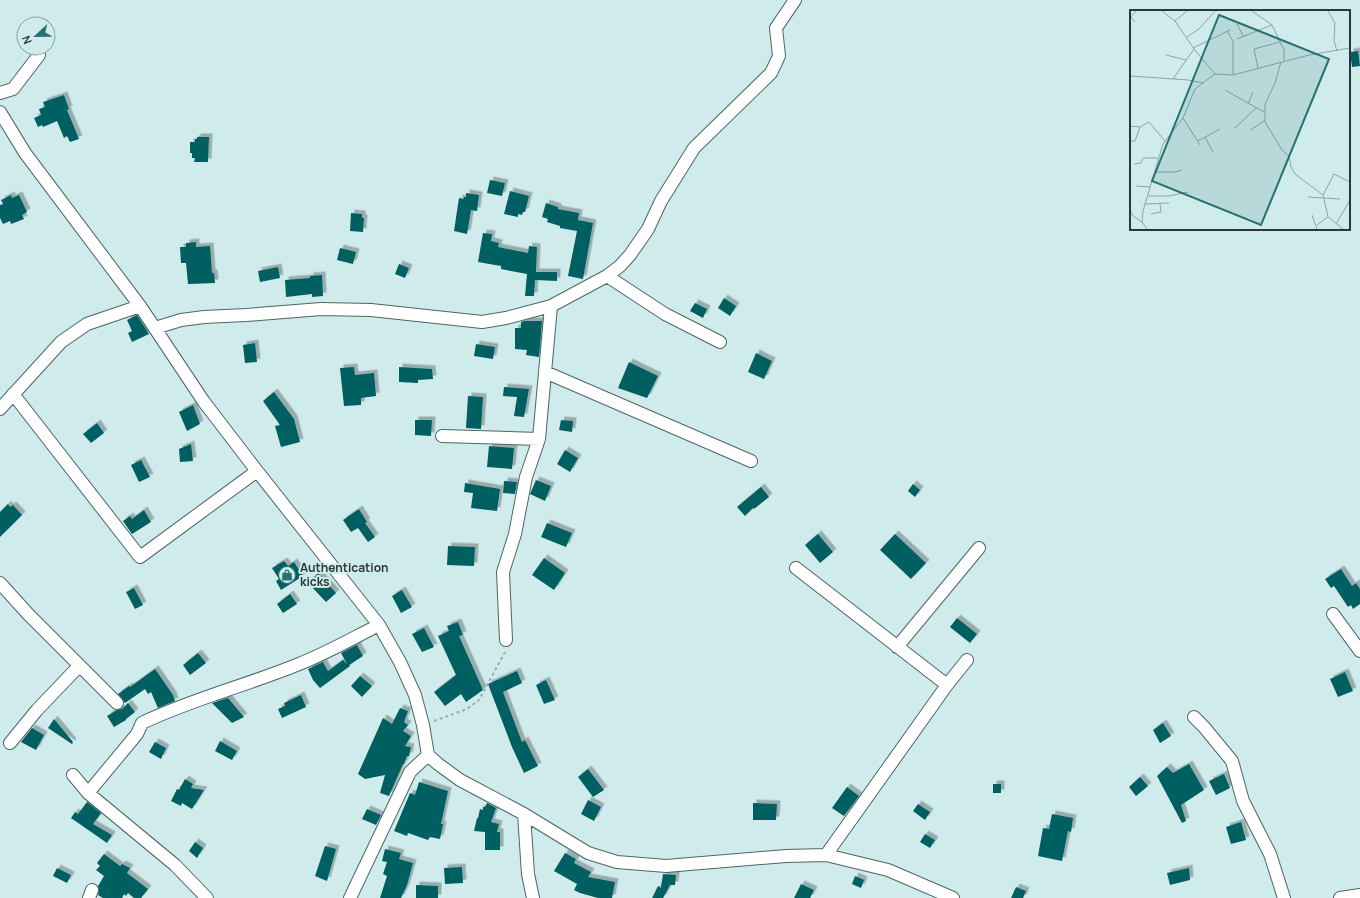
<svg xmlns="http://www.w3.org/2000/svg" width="1360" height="898" font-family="Manrope,sans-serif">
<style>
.building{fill:#005e60;filter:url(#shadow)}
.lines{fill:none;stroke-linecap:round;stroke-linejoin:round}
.minor-casing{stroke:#4d6565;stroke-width:14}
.path{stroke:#98aeae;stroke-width:2;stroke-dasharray:3 3;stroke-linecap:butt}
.minor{stroke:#fff;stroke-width:12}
.labels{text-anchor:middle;stroke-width:4;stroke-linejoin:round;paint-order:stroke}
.poi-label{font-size:12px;font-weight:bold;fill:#2c3737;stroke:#d0ebec;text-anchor:start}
.inset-road{fill:none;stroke:#8ea3a4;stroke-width:1}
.view{fill:#267172;fill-opacity:0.15;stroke:#267172;stroke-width:2}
.inset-edge{fill:none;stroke:#2c3737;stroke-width:2}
</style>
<defs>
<filter id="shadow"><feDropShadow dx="3.5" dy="-3.5" stdDeviation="0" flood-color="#0004"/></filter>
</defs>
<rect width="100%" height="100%" fill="#d0ebec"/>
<path class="building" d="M1358,51L1360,66L1352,67L1350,52Z
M64,95L69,109L67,110L79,139L70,142L67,136L64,138L57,121L43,127L42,125L38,127L34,118L41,115L39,109L45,107L43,102Z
M197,137H209L208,162H194L195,158H192V153H190V142H195V139H197Z
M490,180L505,183L502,196L487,193Z
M510,191L529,196L525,212H523L522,215L518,214V217L504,214Z
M466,193L479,195L477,211L471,210L467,234L454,231L459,198L464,199V197H466Z
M11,195L12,198L19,195L27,212L22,215L24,219L11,224L10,221L3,224L0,218V205L3,204L1,200Z
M546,203L558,207V209L579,213L578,220L593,223L583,279L568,276L577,231L560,228V226L547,222L548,219L542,217Z
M351,213L362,214V218H364L363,232L350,231Z
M483,233L492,234L491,241L499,243L498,247L528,253L529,246L537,247L536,272H557V281L535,280L534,296H525L527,274L501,269V266L478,262Z
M196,242V247L210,246L212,273H214L215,283L188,284L186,263H181L180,247H186V243Z
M340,248L356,252L353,264L337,260Z
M399,264L409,268L405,278L395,274Z
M278,267L280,278L260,282L258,271Z
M322,275L323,296L312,297V294L286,297L285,280L310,278V276Z
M724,298L736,306L730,316L718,308Z
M695,303L707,309L703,318L690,311Z
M137,315L149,334L132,342L128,333L132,331L127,320Z
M524,321H542L539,357L526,355L527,350L515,349V328H521V322Z
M255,343L257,362L245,363L243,345Z
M476,344L495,347L493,359L474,356Z
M756,353L772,361L764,379L748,372Z
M629,362L658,376L647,398L618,388Z
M354,367L355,375L374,373L376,396L361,398V405L344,406L340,368Z
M399,367L432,369L433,379L418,380V383L399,382Z
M504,387L529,389L524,417L514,416L517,397L503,396Z
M274,392L294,419L300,442L281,447L275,426L280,425L263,401Z
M468,396L483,397L481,429L466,428Z
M193,405L200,424L187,431L179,412Z
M415,420H432L431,436L415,435Z
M561,420L573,421L572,432L559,430Z
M97,423L104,433L91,443L83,434Z
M191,444L193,461L180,462L179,449Z
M489,446L514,448L512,469L487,467Z
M565,450L578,458L570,472L557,464Z
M141,460L150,477L139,482L131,465Z
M536,480L551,486L545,501L530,494Z
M504,481L517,482L515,494L503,493Z
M465,483L500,489L497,511L471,508L473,493L464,492Z
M913,484L920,490L915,497L908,491Z
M761,487L769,497L754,509L753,508L745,516L737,507Z
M8,504L10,507L13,505L22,515L0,537V512Z
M359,509L367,522L365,523L375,537L368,542L358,528L351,532L343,520Z
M144,510L151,522L132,534L123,521L130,516L132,519Z
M547,523L572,533L566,547L541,537Z
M818,534L833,552L820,563L805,545Z
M895,534L926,563L911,579L880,550Z
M448,546L475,547L474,566L447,565Z
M544,558L565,573L554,590L532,575Z
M284,561L288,566L294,562L303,576L281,590L276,581L279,579L272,568Z
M1341,569L1352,586L1356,583L1360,589V604L1353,609L1351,605L1348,607L1334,586L1331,588L1325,579Z
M318,573L336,593L326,602L308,583Z
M134,588L143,605L135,609L126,592Z
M402,590L412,607L401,613L392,596Z
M290,594L297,604L283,613L277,604Z
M957,618L977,634L970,643L950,627Z
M458,622L463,635L459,636L483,690L466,702L461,694L445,706L434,692L456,675L438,636L449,631L447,626Z
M424,628L434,647L422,652L412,634Z
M357,645L363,656L349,665L350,666L320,688L313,680L308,669L323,662L328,671L343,660L347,664L341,653Z
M198,653L206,663L190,675L183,665Z
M155,669L173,695L175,701L158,708L151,692L148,694L145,689L125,703L118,694L129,686L130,687Z
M517,671L522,683L503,692L522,742L525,740L538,766L524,773L512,747L488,684Z
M1345,672L1353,691L1338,697L1330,679Z
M360,676L372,686L362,697L351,686Z
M546,680L555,700L544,704L536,685Z
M301,695L306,707L282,718L278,709L285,706L284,703Z
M228,698L244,717L232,723L212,703Z
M128,703L135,712L126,719V720L114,727L107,716L117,710L122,709Z
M400,708L408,711L404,722L408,725L403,731L411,736L405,746L411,747L409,756H407L404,764H403L389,796L380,793L385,775L365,779L358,774L383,718L392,724Z
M54,719L73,742L72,744L48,728Z
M1163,723L1171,736L1160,743L1153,730Z
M32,728L44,735L36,750L21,742Z
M220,741L237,751L232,760L215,751Z
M155,742L166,748L161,759L149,752Z
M1189,764L1204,790L1181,805L1186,821L1182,823L1157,776L1167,767L1173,773Z
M588,769L604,790L593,797L578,777Z
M1224,774L1230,788L1216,795L1209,781Z
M1140,777L1148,786L1136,796L1129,787Z
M185,779L193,784L191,788L204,790L192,809L182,803L181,806L171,801L177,789L179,790Z
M419,782L448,791L441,824H443L440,839L430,837L428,840L408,833L407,836L394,831L410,793L415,795Z
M993,784H1001V793H993Z
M847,787L859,796L844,816L832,808Z
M588,800L601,807L594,821L581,814Z
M87,802L101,813L93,824L112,835L107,843L71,818L75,812L78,814Z
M487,803L496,808L491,822L499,824L497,832H500V850H485V832L474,831L477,818H478L480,809L483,810V807H485Z
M753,803L777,804L776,820H753Z
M918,804L930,812L925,820L913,811Z
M367,809L381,815L376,825L362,819Z
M1052,814L1073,818L1071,832L1068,831L1062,861L1038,856L1043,828L1049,829Z
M1241,822L1246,840L1231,844L1226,827Z
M925,834L935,840L930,848L920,842Z
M195,842L203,848L197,858L189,851Z
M325,846L336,849L327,881L315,876Z
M385,849L401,853L399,859L413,863L407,885L401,898H380L387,876L383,874L387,862L382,861Z
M565,853L576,859L574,863L591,872L588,877L615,882L612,898H598L580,893L574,890L577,884L554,871Z
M104,854L120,866L122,864L130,868L127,873L148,889L141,898H134L128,893L126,896L124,894L122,898H103L98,895L99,889L98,886L104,876L96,870L100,866L97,863Z
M462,867L463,883L445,884L444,868Z
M57,868L71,875L67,883L53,876Z
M1189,868L1190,880L1170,885L1167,873Z
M663,874L676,875L675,885H670L663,898H652L658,886L661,888Z
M855,876L864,880L861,888L852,884Z
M801,884L814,890L810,898H794Z
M416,885L438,886V898H416Z
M1016,887L1026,891L1023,898H1011Z"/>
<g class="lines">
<defs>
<path id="minor" d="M0,93L13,89L39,55
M0,112L25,153L140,306L204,402L257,471L379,625L400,662L415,695L423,725L428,755L438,764L460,780L524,814L588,853L617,862L666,866L786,856L826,855L888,870L953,898
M607,276L665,314L720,342
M155,328L181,320L204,317L246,315L321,309L371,310L482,322L506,318L551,306L607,276L620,266L630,255L648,229L661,201L694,148L771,73L779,56L776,28L795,0
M545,372L751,461
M13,394L140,557L257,471
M0,409L61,342L87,324L140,306
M442,436L539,439
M796,568L947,685
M0,583L28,614L117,703
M1333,614L1360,651
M506,640L503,572L515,534L526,477L539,439L551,306
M897,647L979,548
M1194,717L1204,727L1232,761L1243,801L1270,854L1284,898
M10,743L37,710L79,666
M73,775L88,793L175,865L207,898
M88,793L137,734L142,723C192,699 248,685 299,664C327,653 353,638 379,625
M524,814L528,874L533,898
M826,855L947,685L967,660
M89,898L92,890
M350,898L410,772L428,755
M1340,898L1360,895"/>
</defs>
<use href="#minor" class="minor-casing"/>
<path class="path" d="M434,721L467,709L479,700L505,652"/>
<use href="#minor" class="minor"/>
</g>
<defs>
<symbol id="shop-ring" viewBox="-11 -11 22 22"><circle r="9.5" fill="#d0ebec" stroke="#267172" stroke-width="1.5"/><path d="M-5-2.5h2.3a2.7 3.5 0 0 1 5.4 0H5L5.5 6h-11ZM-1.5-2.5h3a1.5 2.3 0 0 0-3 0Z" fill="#267172"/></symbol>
</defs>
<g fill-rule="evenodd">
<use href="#shop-ring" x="277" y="565" width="20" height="20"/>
</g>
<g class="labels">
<g class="poi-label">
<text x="300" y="572">Authentication<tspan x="300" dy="14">kicks</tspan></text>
</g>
</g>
<g transform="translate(1130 10)">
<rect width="220" height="220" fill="#d0ebec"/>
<path class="inset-road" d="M32,1L45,11L64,39L85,64M122,1L142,15L154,40V51M198,1L205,13L204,31L207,41M45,11L57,1M5,12L1,7L6,1M107,14L113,26M97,21L103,31V64M57,27L69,19L85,1M107,29L142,15M63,38L100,20M36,45L56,50M151,52L145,73L135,94V112L152,140L159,146L161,157L165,164L193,185L198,207L213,219M128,58L124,39L150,32M0,66L58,70L73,73M43,69L64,39M95,80L134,102M118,94L123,82M53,108L70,135M0,116L10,117L19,112L35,131M105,118L126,98M121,120L135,110M75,127L83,142M0,131H5L10,117M68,131L90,119M4,154L11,153L13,148H28M24,162H45L52,160M6,176L20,177M193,185L204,164L220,172M18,186H39L58,182M178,187L210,189M15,194L39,193M0,200L3,206L12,212M21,204L31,202L30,194M182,205L187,219M206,214L220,190M187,215L198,207M17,219L12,212L13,201L33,134L53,108L65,79L85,64L103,65L179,45L220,38"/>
<path class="view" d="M89,5L199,49L131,215L22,171Z"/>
<rect width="220" height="220" class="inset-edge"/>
</g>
<g transform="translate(36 36) rotate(248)"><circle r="19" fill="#d0ebec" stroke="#8ea3a4"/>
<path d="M0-3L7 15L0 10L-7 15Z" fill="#267172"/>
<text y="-6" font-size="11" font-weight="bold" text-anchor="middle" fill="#2c3737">N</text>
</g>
</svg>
